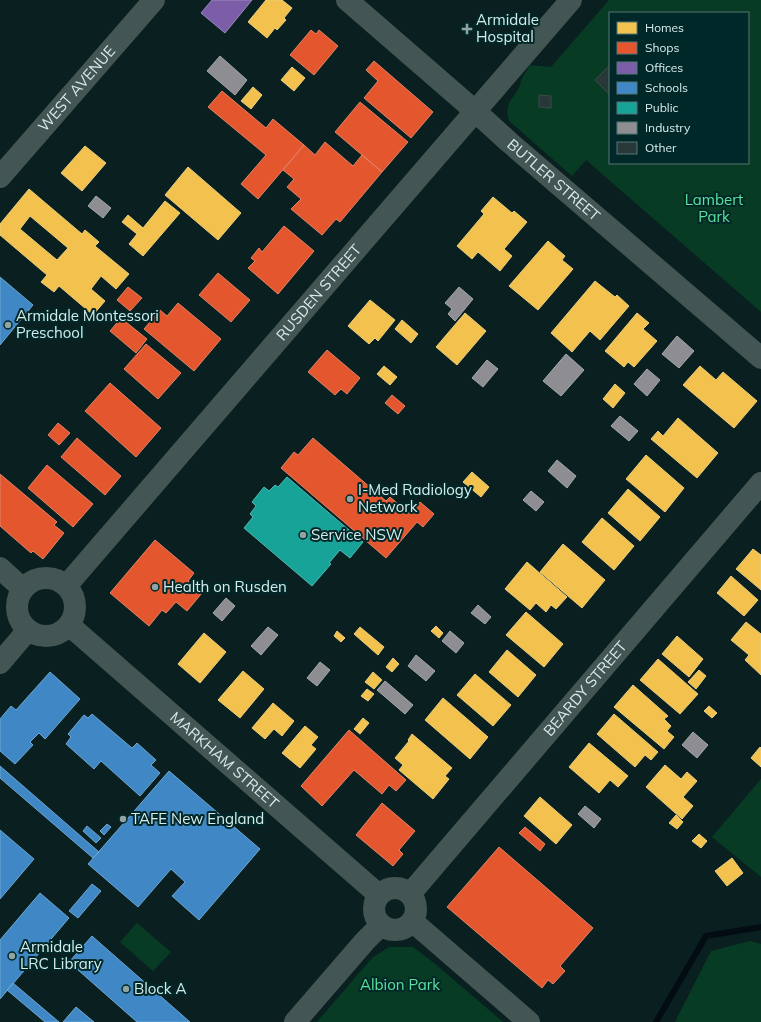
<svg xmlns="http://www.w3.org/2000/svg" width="761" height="1022" font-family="Mulish,sans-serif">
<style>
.green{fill:#073b24;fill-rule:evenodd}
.homes{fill:#f2c14e;stroke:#eace7d;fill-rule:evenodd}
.shops{fill:#e4572e;stroke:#e08367}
.offices{fill:#7b5ea7;stroke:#9788bb}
.schools{fill:#3f88c5;stroke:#6da6d0}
.public{fill:#17a398;stroke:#51b9b1}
.industry{fill:#8d8d92;stroke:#a4a9ad}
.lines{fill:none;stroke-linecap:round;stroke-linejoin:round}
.stream{stroke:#020c12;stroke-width:6}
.building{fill:#283839;stroke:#3a4a4d}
.minor{stroke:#445653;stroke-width:22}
.poi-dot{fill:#90a4a4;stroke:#012829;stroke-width:1.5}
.labels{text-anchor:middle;stroke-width:4;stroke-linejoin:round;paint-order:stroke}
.poi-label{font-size:15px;fill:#d8ebeb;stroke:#012829;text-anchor:start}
.street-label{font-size:15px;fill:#d8ebeb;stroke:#012829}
.park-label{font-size:15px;fill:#5be29b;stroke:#012829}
</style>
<rect width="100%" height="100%" fill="#0a2020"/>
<path class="green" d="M609,0H761V312L586,160L572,176L509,121L507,112L509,103L519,88L522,78L530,65L551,67ZM610,13H748V163H610Z
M761,779V877L712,837Z
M137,923L171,952L153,971L120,942Z
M750,941L761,944V1022H675L711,951Z
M389,947H413L434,963L503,1022H317L372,958Z"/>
<path class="homes" d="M266,0H282L292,8L284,18L286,20L277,30L275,28L267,38L248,22Z
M292,67L305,78L294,91L281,80Z
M253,87L262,95L251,109L241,101Z
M85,146L106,163L82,191L61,173Z
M188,167L241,213L218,240L165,195Z
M29,189L82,234L85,230L99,242L95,246L129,274L116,289L101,276L91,289L105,301L93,315L59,286L54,292L41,282L47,275L0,235V224ZM30,216L68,248L57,260L20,229Z
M493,197L512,213L514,211L527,222L504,249L512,256L500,271L478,252L472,259L457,246L484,214L481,211Z
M165,201L180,213L143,256L129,244L137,234L122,222L128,215L143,228Z
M548,241L565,256L562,260L573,269L538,310L509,286Z
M595,281L615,297L617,295L629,306L600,340L590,331L572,352L551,333Z
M370,300L395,320L378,341L375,338L369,344L348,326Z
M465,313L486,331L457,365L436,347Z
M637,313L649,323L643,329L657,341L634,367L628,362L624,367L605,351Z
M402,320L418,334L411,343L395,329Z
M384,366L397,377L390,385L377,374Z
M700,366L716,380L723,372L757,401L734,428L683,385Z
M615,384L625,393L613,408L603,399Z
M678,418L718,453L697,478L651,439L658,431L663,436Z
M646,455L684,488L665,512L626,479Z
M472,472L489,487L481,497L463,482Z
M628,489L660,517L640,541L608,513Z
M602,518L634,546L614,570L582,542Z
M563,544L605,580L582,608L540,572Z
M753,549L761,555V590L736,569Z
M527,562L567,597L556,609L551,605L546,612L536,603L530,610L505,589Z
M731,576L758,600L744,616L717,593Z
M526,612L563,644L544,667L506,635Z
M746,622L761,634V675L745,660L749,655L731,640Z
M436,626L443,633L439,638L431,631Z
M360,627L384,647L378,655L354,634Z
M337,631L345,638L341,642L334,636Z
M204,633L226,652L200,683L178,664Z
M677,636L703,659L689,677L662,654Z
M507,650L536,675L518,697L489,672Z
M393,658L399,664L392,672L386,667Z
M658,659L698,694L680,714L640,680Z
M699,670L706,676L696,689L688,682Z
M243,671L264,689L240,718L218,700Z
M373,672L382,680L374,689L365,682Z
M475,674L511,705L493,726L457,695Z
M633,685L668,716L664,719L671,726L667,731L674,737L664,749L614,707Z
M367,689L374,694L368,701L361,696Z
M443,698L488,737L470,759L425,720Z
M273,703L294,721L282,736L274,729L265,739L252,728Z
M709,706L717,713L712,718L704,711Z
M614,714L658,752L651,760L645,755L635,767L597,734Z
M363,718L369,723L360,734L354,729Z
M305,726L318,737L311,745L316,749L300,768L282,753Z
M412,734L452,768L445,776L449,779L433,799L399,770L403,765L395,758L409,741L408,740Z
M589,743L628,776L618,787L610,780L599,793L569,767Z
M760,747L761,748V767L751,758Z
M665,765L681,779L687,772L697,781L683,797L693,806L682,819L646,787Z
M540,797L572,825L556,844L524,816Z
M676,815L683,822L677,829L669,823Z
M699,834L707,841L701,848L692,841Z
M732,858L743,873L727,886L715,871Z"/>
<path class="shops" d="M311,30L316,34L319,30L338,46L314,75L290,55Z
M374,61L433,112L411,138L364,98L378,81L366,70Z
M222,91L266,128L273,119L304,145L258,199L241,184L266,155L208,107Z
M360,102L408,142L382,172L335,132Z
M325,142L353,166L362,155L382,172L340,222L336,219L322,235L291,209L301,199L287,187L294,179L283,170L304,145L315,155Z
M284,226L314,251L278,294L248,268L255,261L251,258L259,248L262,252Z
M218,273L250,300L231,322L199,295Z
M128,287L142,298L130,311L117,300Z
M178,303L221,339L194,371L144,329L160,310L167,316Z
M121,318L147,339L136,353L110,331Z
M146,344L181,373L158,399L124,369Z
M327,350L360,378L347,394L341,389L335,395L308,372Z
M110,383L161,428L136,457L85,411Z
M392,395L405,406L398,414L385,403Z
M58,423L70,433L59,445L48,435Z
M77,438L121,476L105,495L61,457Z
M313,438L386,501L390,497L410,514L420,502L434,514L423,527L417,522L386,558L281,468L294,452L298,455Z
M47,465L93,504L73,527L28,488Z
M0,474L57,522L54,525L64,533L43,559L33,551L31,553L0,526Z
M155,540L194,573L188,581L202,593L187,611L176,602L166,613L162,610L149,626L110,593Z
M349,730L406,780L396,791L389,785L382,794L354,770L322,806L301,786Z
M382,803L415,831L399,850L403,854L393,866L356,835Z
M525,827L545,844L540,851L519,833Z
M499,847L593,928L560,966L565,971L553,984L548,980L542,988L447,907Z"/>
<path class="offices" d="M212,0H252L225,33L201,13Z"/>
<path class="schools" d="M0,277L33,305L0,345Z
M50,672L80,699L45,739L39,733L30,742L33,745L15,764L0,751V719L11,706L16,710Z
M92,714L132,748L137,743L156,760L151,765L160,773L140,796L101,761L94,769L66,744L71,737L68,734L84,715L88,718Z
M0,766L99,852L93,858L0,778Z
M169,771L260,849L199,920L172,896L185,882L171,869L138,907L88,864Z
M107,824L111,827L104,835L100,831Z
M87,826L101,838L96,843L83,831Z
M0,830L34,859L0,899Z
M92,884L101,891L78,918L69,911Z
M40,893L69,918L0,999V940Z
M92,936L101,944L190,1022H137L69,962Z
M13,983L59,1022H45L7,990Z
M76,1007L94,1022H63Z"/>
<path class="public" d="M287,477L363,542L350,558L340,550L329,563L331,564L312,586L244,528L253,517L250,514L256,506L252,502L264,487L269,491L275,485L278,487Z"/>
<path class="industry" d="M220,56L247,80L235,95L207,71Z
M96,196L111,208L103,218L88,206Z
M459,287L473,299L455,321L448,314L452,309L445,303Z
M677,336L694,351L679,368L662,354Z
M566,354L584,370L561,396L543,381Z
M487,360L498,369L483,387L472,378Z
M647,369L660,380L647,396L634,384Z
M620,416L638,431L629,441L611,426Z
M557,460L576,476L567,488L548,471Z
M531,491L544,502L536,511L523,500Z
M226,598L235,606L222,621L213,613Z
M478,605L491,617L485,624L471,613Z
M268,627L278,635L261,655L251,646Z
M450,631L464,643L456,653L442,641Z
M416,655L435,671L426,681L408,666Z
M320,662L330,670L317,686L307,678Z
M385,681L413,705L405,714L377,690Z
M693,732L708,745L697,758L682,745Z
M585,806L601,819L594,828L578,814Z"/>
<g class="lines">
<path class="stream" d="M656,1022L706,936L761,927"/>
</g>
<path class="building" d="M608,67L610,69V95L595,80Z
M539,95L551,96V108L539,107Z"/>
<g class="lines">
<g class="minor">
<path id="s1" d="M347,0L475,111L509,142L761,358"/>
<path id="s2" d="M0,177L154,0"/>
<path d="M0,568L23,589"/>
<circle cx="46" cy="607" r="29"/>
<path id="s3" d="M67,585L571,0"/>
<path id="s4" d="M69,625L379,895"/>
<path d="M0,663L28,630"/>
<circle cx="395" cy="909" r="21"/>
<path id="s5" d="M410,894L761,483"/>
<path d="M412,921L529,1022"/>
<path d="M295,1022L365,941L381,925"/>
</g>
</g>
<g class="poi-dot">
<path d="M465 23h4v4h4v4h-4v4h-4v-4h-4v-4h4z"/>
<circle cx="8" cy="325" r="4"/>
<circle cx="350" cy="499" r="4"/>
<circle cx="303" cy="535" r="4"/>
<circle cx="155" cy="587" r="4"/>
<circle cx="123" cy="819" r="4"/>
<circle cx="12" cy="956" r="4"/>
<circle cx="126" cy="989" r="4"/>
</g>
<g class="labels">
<g class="poi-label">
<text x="476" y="25">Armidale<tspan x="476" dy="17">Hospital</tspan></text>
<text x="16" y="321">Armidale Montessori<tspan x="16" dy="17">Preschool</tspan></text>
<text x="358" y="495">I-Med Radiology<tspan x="358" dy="17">Network</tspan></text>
<text x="311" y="540">Service NSW</text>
<text x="163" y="592">Health on Rusden</text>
<text x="131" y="824">TAFE New England</text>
<text x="20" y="952">Armidale<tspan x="20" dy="17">LRC Library</tspan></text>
<text x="134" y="994">Block A</text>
</g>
<g class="street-label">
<text dy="5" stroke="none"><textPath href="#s2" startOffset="117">WEST AVENUE</textPath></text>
<text dy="5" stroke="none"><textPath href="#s1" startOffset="274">BUTLER STREET</textPath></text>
<text dy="5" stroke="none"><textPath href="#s3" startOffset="386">RUSDEN STREET</textPath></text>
<text dy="5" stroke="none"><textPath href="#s5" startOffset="270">BEARDY STREET</textPath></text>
<text dy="5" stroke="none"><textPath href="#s4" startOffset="206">MARKHAM STREET</textPath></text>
</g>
<g class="park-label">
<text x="714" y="205">Lambert<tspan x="714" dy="17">Park</tspan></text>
<text x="400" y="990">Albion Park</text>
</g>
</g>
<rect x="609" y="12" width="140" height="152" fill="#012829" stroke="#577677"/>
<rect x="617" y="22" width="20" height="12" fill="#f2c14e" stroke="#577677"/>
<text x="645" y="32" font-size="12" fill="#d8ebeb">Homes</text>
<rect x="617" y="42" width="20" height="12" fill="#e4572e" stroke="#577677"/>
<text x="645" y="52" font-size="12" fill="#d8ebeb">Shops</text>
<rect x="617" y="62" width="20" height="12" fill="#7b5ea7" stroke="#577677"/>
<text x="645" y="72" font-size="12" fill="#d8ebeb">Offices</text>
<rect x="617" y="82" width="20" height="12" fill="#3f88c5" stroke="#577677"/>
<text x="645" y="92" font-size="12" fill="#d8ebeb">Schools</text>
<rect x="617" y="102" width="20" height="12" fill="#17a398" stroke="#577677"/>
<text x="645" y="112" font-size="12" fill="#d8ebeb">Public</text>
<rect x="617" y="122" width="20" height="12" fill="#8d8d92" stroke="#577677"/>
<text x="645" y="132" font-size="12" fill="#d8ebeb">Industry</text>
<rect x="617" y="142" width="20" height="12" fill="#283839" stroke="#577677"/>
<text x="645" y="152" font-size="12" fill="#d8ebeb">Other</text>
</svg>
